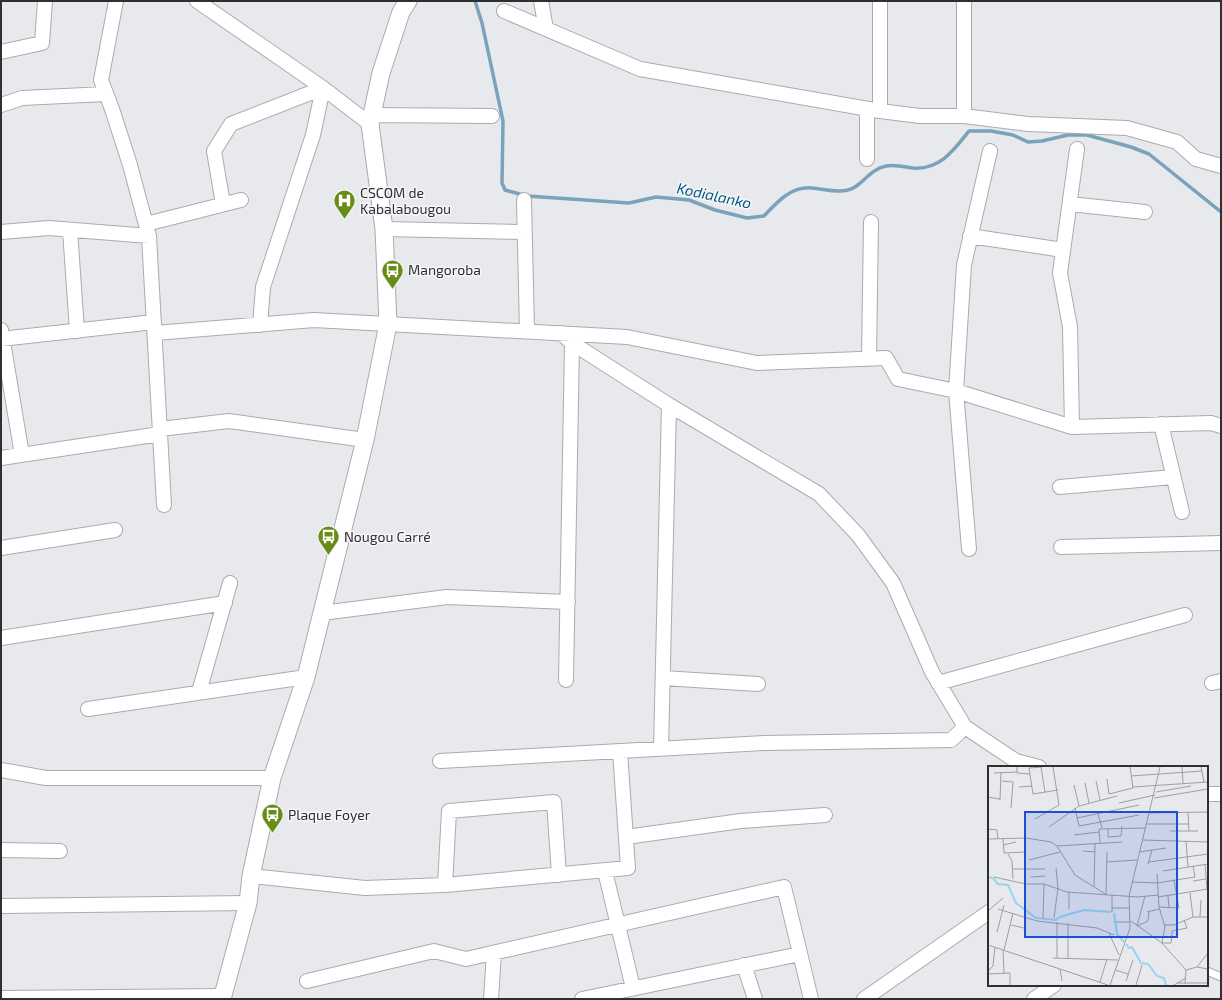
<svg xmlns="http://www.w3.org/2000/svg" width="1222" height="1000" font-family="'Exo 2',sans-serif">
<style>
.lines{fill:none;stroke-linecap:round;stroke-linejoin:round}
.stream{stroke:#7aa2ba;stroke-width:3.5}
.service-casing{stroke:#aaabaf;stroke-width:9}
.minor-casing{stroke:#aaabaf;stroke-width:16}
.tertiary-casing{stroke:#aaabaf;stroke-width:19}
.service{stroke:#fff;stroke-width:7}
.minor{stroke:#fff;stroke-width:14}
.tertiary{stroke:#fff;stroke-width:17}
.labels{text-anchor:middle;stroke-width:3;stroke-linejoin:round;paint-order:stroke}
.poi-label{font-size:14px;fill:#2f2f31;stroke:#f6f6fb;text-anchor:start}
.water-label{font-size:15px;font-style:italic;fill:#005b7e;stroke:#f6f6fb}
.inset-river{fill:none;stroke:#9ad4f4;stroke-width:2}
.inset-road{fill:none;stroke:#9e9fa2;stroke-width:1}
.view{fill:#1d4ed8;fill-opacity:0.15;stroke:#1d4ed8;stroke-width:2}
.inset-edge{fill:none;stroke:#2f2f31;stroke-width:2}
</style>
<rect width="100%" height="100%" fill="#e8e9ed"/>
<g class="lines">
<path class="stream" d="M475,1L482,23L503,121L502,183L505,190L527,196L629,203L656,197L689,200L715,210L747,218L764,216C777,202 791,186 812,188C824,189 836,193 848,190C861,188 869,169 886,166C895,164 905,167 913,168C940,170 954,150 969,131H991L1013,135L1028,142L1042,141L1068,135H1087L1131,147L1149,154L1221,212"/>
<defs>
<path id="service" d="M1207,971L1221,977"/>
<path id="minor" d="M116,1L101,80L112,109L130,165L149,236L164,505
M197,1L323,88L370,124
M541,1L546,29
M964,1V116
M504,11L640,69L880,111L920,116H964L1028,124L1127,128L1177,142L1196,159L1221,166
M1,52L42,43L45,1
M1,105L22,98L106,94
M867,109V159
M880,111V1
M372,115L492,116
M524,200L527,331
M223,204L214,151L231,124L323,88
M1070,204L1145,212
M146,224L241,200
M384,229L524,232
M70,230L77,331
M1,232L49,228L149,236
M970,236L1063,250
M260,325L263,287L313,135L323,88
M1,330L22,455
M155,333L314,320L627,337L757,363L886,358L898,379L956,391L1072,427L1211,423L1221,426
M561,333L572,343L669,405L819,494L858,535L893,583L932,672L965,727L1016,761L1039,767
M1,339L154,322
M869,358L871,222
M1161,424L1182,512
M1072,427L1070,327L1060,273L1077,149
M160,429L229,421L365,440
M1,458L160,434
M1060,487L1173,477
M1061,547L1221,543
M1,548L115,530
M969,549L956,391L964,265L990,151
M322,613L447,597L568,602
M1,638L225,603
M663,678L758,684
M566,680L572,343
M938,683L1185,615
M1212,683L1221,681
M199,692L230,583
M88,709L306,677
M661,749L669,405
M440,761L765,743L951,740L965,727
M1,770L46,778H272
M1207,794H1221
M626,837L741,821L825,815
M1,850L60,851
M605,871L633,988
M251,876L365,888L445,885L628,868L620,751
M445,885L449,811L554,802L559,875
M1,906L248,903
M744,965L755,999
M307,981L434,951L466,959L784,887L811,999
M1,998L223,996
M491,999L494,953
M582,999L800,954
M864,999L989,912
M1034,999L1054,985"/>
<path id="tertiary" d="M222,999L248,903L251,876L272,778L306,677L365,440L388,324L384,229L370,124L381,73L401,12L408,1"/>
</defs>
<use href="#service" class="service-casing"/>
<use href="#minor" class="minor-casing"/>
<use href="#tertiary" class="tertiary-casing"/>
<use href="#service" class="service"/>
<use href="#minor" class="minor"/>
<use href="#tertiary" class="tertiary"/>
</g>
<defs>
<symbol id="hospital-pin" viewBox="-11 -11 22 30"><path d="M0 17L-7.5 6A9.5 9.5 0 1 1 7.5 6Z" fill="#688d15" stroke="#f6f6fb"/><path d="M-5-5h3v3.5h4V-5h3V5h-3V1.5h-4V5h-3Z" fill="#fff"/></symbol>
<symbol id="bus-pin" viewBox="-11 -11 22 30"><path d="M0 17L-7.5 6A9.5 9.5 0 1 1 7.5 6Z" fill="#688d15" stroke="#f6f6fb"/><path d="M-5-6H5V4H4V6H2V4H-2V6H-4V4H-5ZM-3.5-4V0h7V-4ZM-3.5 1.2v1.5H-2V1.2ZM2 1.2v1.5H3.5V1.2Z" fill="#fff"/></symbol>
</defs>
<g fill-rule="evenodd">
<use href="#hospital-pin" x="332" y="188" width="25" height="34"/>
<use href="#bus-pin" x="380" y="258" width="25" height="34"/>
<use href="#bus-pin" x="316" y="524" width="25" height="34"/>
<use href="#bus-pin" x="260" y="802" width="25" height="34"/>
</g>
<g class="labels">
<g class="poi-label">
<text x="360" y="198">CSCOM de<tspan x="360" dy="16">Kabalabougou</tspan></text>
<text x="408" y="275">Mangoroba</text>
<text x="344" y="542">Nougou Carré</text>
<text x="288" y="820">Plaque Foyer</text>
</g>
<g class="water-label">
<text transform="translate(714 196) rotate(12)" y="5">Kodialanko</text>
</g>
</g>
<g transform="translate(988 766)">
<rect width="220" height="220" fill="#e8e9ed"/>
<path class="inset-river" d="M0,111L5,112L10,118L20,119L28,137L48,152L68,154L72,151L96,144L123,146M126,147L129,168L136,176M138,178L141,182L144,181L153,197L160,198L169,210L176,212L178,219"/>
<path class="inset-road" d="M29,1V7L42,8M53,1L57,26M54,1L41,2L45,28L70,24M194,1L195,17M213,1L216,16M6,7L29,6M0,9V31L12,33M143,10L214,5M119,13L121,28L145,22L142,1M14,15L25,16L23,42M108,15L112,34M97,17L101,37M86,19L91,40M31,21L44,20M145,21L220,16M168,26L203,20M166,32L220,23M12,34L13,6M131,37L167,29M87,42L91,60L151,49M200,46L201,65M161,47L220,46M110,48L114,62M89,52L151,39M47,53L71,39L65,1M158,58H200M61,61L91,40L129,30M120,62V71L133,70L134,60M0,63L9,64L10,73M182,65H210M86,69L111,66M0,73L38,72L63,76L69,80L87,109L119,129M15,73L16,87L38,86M155,74L220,76M198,75L200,101M112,77L111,63L158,62M15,79L28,76M69,80L134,76M95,85L107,86M151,86L178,82M20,88L24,95L25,113M41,94L72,86M118,96L149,94M161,96L220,88M160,98L164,84M217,98L219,123M25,103H57M175,105L220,98M169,108L171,141L177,161L174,177H183L184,165L199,162L196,154M6,111L38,118H56L79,126L150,131L170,129M43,111L57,110M205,115L218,113M144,116L169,117M169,117L207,111L205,100M106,120L107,77M202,127L205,151M118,128L119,86M124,129V146M180,130L181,142M170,131L220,123M171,141L191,142L186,114M124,142H141M10,143L49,155L109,162L126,169M81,143V126M0,145L15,132M159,146L171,143M212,151L213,134M220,151V171M55,152L56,118M66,152L70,122L68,102M143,155L174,177L198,204L209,201L220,203M69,156V192M128,156H143M23,159L36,162M176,159H186L205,151H220M149,160L157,130M149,160L160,155L161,145M9,166L16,139M121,167L131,189M0,179L120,219M15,184L16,207M16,184L25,147M65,192L130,194M80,192V157M209,201L220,187M72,203L74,215M127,204L140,208M0,205L5,200L7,181M0,208L22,207V219M138,215L145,194M112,216L119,193M189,217H220M197,218L198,204M122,219L142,162L141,130L172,1M148,219L154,199M186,219L198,212"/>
<path class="view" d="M37,46H189V171H37Z"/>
<rect width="220" height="220" class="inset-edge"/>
</g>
<rect width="1222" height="1000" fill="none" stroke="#2f2f31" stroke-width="4"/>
</svg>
